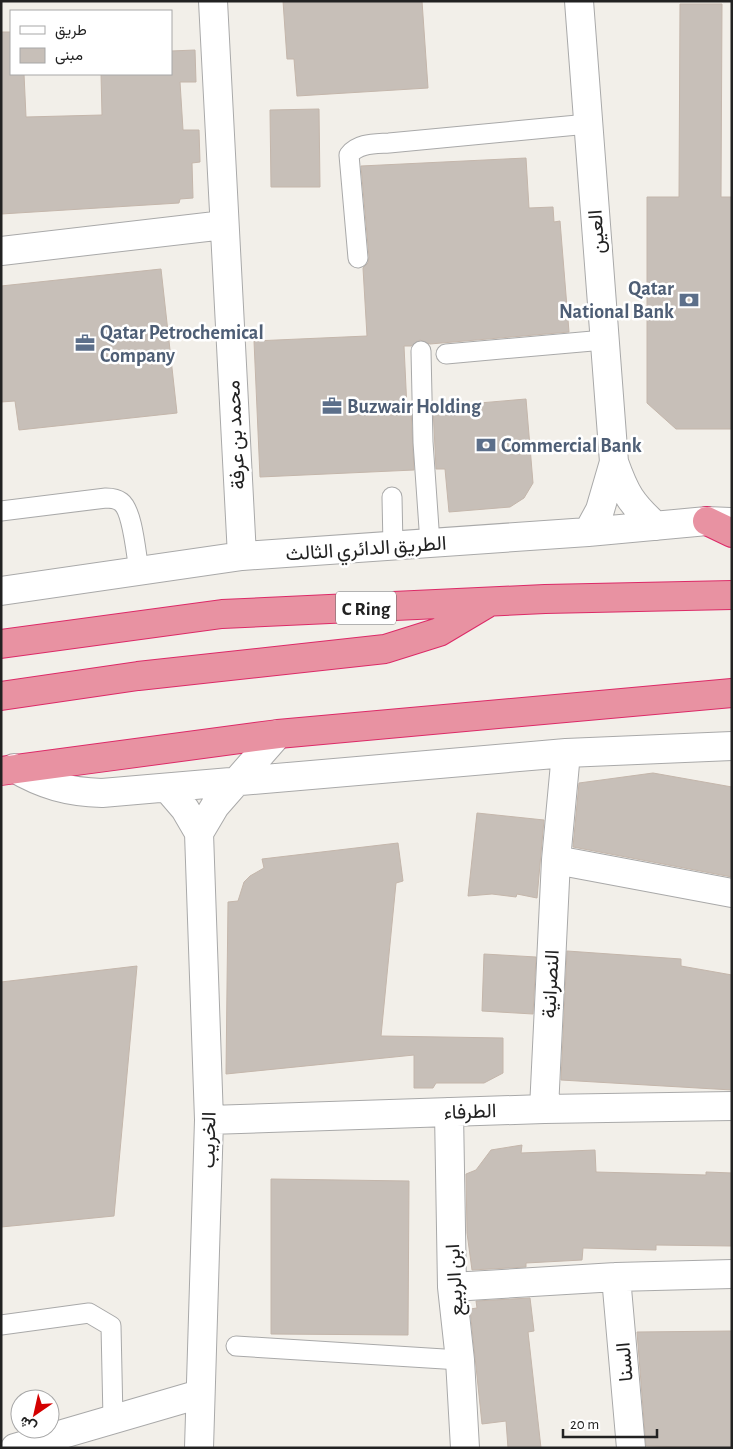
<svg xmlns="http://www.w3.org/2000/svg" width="733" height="1449" font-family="'Alegreya Sans',Vazirmatn,sans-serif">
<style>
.building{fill:#c7bfb8;stroke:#c4b6ab}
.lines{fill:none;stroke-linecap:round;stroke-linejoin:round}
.lane-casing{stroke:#a9a9a9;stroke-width:21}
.street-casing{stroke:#a9a9a9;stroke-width:30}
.highway-casing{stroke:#dc2a67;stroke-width:30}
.lane{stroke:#fff;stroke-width:19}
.street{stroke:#fff;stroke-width:28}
.highway{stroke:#e892a2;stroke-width:28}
.labels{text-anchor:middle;stroke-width:5;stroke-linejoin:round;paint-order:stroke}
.shield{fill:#fff;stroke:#646464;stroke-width:1}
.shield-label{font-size:19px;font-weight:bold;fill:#222}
.street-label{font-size:20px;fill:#222;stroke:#fff}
.service-label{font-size:20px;font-weight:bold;fill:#4e5e75;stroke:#fff;text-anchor:start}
</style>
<rect width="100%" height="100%" fill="#f2efe9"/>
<path class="building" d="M283,1H422L428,88L297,96L294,59H287Z
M680,4H722L721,197H732V429H676L647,403V197H679Z
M1,32H11V74H24L26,117L102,115L101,74H171V51L195,50L196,82H180L183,130H199L200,162L192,163L193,198L180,199L179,203L1,214Z
M319,109L320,187H271L270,110Z
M526,158L529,208L553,207L554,222L560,221L569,332L430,344L420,340L411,346H404L407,409H411L414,470L260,477L254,341L367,336L363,268L368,263L369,257L361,166Z
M161,269L177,413L19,430L15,401L1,402V286Z
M526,399L533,483L524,498L510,507L449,512L445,469H436L433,407Z
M653,773L732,787V877L573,847L579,783Z
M477,813L544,820L537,898L517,894L516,897L492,894L468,896Z
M398,843L403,881L396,883L381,1036L503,1038V1073L484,1083H436L433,1088H414V1055L226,1074L228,902L238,901L244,882L250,876L264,868L262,859Z
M567,951L681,959V966L732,975V1090L561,1080Z
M484,954L536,957L533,1014L482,1011Z
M137,966L114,1216L1,1227V982Z
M522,1145L521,1153L595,1150L596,1172L706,1175V1172L732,1173V1246L656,1245V1250L583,1248L582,1260L526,1263V1267L472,1270L467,1233L466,1174L476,1170L491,1150Z
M271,1179L409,1181L408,1335L271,1334Z
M530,1298L534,1331L528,1332L541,1448H508L506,1421L482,1424L470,1309L477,1308L476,1301Z
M732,1331V1448L646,1446L637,1332Z"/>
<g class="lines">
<defs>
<path id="lane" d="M358,258L349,155C358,143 375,144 389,143L588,124
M421,351L423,442L430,543
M446,354L604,340
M392,497L393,546
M1,511L106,498C112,498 117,499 121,502C133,511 136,555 139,570
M1,1325L89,1313L111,1326L113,1419
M236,1346L460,1360"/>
<path id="street" d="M213,1L242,556
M579,1L614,462C625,493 631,504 656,526
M1,251L224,225
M588,532L600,510L614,462
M1,591L242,556L588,532L707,521L730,522
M14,768C43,785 68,792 102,793L566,753L732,746
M167,788L185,809L199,833L209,1120L199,1448
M199,833L215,806L278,734
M556,860L732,893
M544,1109L556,860L566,753
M449,1112L452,1287L460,1360L465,1448
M209,1120L544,1109L732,1106
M616,1277L631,1448
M452,1287L616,1277L732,1274
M15,1448L200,1394"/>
<path id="highway" d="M707,521L732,533
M1,644L222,614L545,599L732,595
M1,696L138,676L385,649L439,632L486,604
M1,771L278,734L732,693"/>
</defs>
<use href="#lane" class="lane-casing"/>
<use href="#street" class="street-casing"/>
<use href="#highway" class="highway-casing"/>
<use href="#lane" class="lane"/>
<use href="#street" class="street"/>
<use href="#highway" class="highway"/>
</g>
<defs>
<symbol id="bank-bare" viewBox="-9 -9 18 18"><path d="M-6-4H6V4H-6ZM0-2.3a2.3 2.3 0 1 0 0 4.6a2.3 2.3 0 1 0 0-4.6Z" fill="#5c6f8a" stroke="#fff" stroke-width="2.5" paint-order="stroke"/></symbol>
<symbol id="office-bare" viewBox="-9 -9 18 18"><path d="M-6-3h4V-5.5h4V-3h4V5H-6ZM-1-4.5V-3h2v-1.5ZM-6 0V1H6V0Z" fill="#5c6f8a" stroke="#fff" stroke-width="2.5" paint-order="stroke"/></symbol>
</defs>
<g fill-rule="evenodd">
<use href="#bank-bare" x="675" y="286" width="28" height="28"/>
<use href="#office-bare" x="71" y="329" width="28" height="28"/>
<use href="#office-bare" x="318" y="392" width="28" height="28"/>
<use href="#bank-bare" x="472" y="431" width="28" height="28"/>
</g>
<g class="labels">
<rect class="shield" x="336" y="591.5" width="60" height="33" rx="4"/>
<g class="shield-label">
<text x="366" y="615">C Ring</text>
</g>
<g class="street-label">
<text transform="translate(596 232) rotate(-94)" y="7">العين</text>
<text transform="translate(235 435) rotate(-93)" y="7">محمد بن عرفة</text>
<text transform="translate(366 548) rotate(-4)" y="7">الطريق الدائري الثالث</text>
<text transform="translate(550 984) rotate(-87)" y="7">النصرانية</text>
<text transform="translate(470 1111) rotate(-2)" y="7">الطرفاء</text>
<text transform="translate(208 1140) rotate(-89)" y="7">الخريب</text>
<text transform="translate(454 1280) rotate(-93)" y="7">ابن الربيع</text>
<text transform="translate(624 1362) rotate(-95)" y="7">السنا</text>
</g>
<g class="service-label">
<text x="674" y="295" text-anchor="end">Qatar<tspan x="674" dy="23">National Bank</tspan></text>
<text x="100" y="339">Qatar Petrochemical<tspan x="100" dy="23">Company</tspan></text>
<text x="347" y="413">Buzwair Holding</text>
<text x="501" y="452">Commercial Bank</text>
</g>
</g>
<rect width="733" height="1449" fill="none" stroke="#222222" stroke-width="5"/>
<rect x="10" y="10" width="162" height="65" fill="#ffffff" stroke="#a7a7a7"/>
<rect x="20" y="26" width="25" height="8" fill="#ffffff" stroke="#a7a7a7"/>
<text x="55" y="35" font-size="15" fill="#222222">طريق</text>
<rect x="20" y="48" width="25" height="15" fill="#c7bfb8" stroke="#a7a7a7"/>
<text x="55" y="60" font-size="15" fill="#222222">مبنى</text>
<g transform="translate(35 1414) rotate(214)"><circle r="24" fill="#ffffff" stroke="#a7a7a7"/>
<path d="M0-4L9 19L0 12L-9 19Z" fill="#d40000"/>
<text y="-8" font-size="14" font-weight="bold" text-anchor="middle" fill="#222222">ش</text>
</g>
<path d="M563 1429v8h94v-8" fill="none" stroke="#222222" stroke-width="2.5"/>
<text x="570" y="1429" font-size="15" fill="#222222" stroke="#ffffff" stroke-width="4" paint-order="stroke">20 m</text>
</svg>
